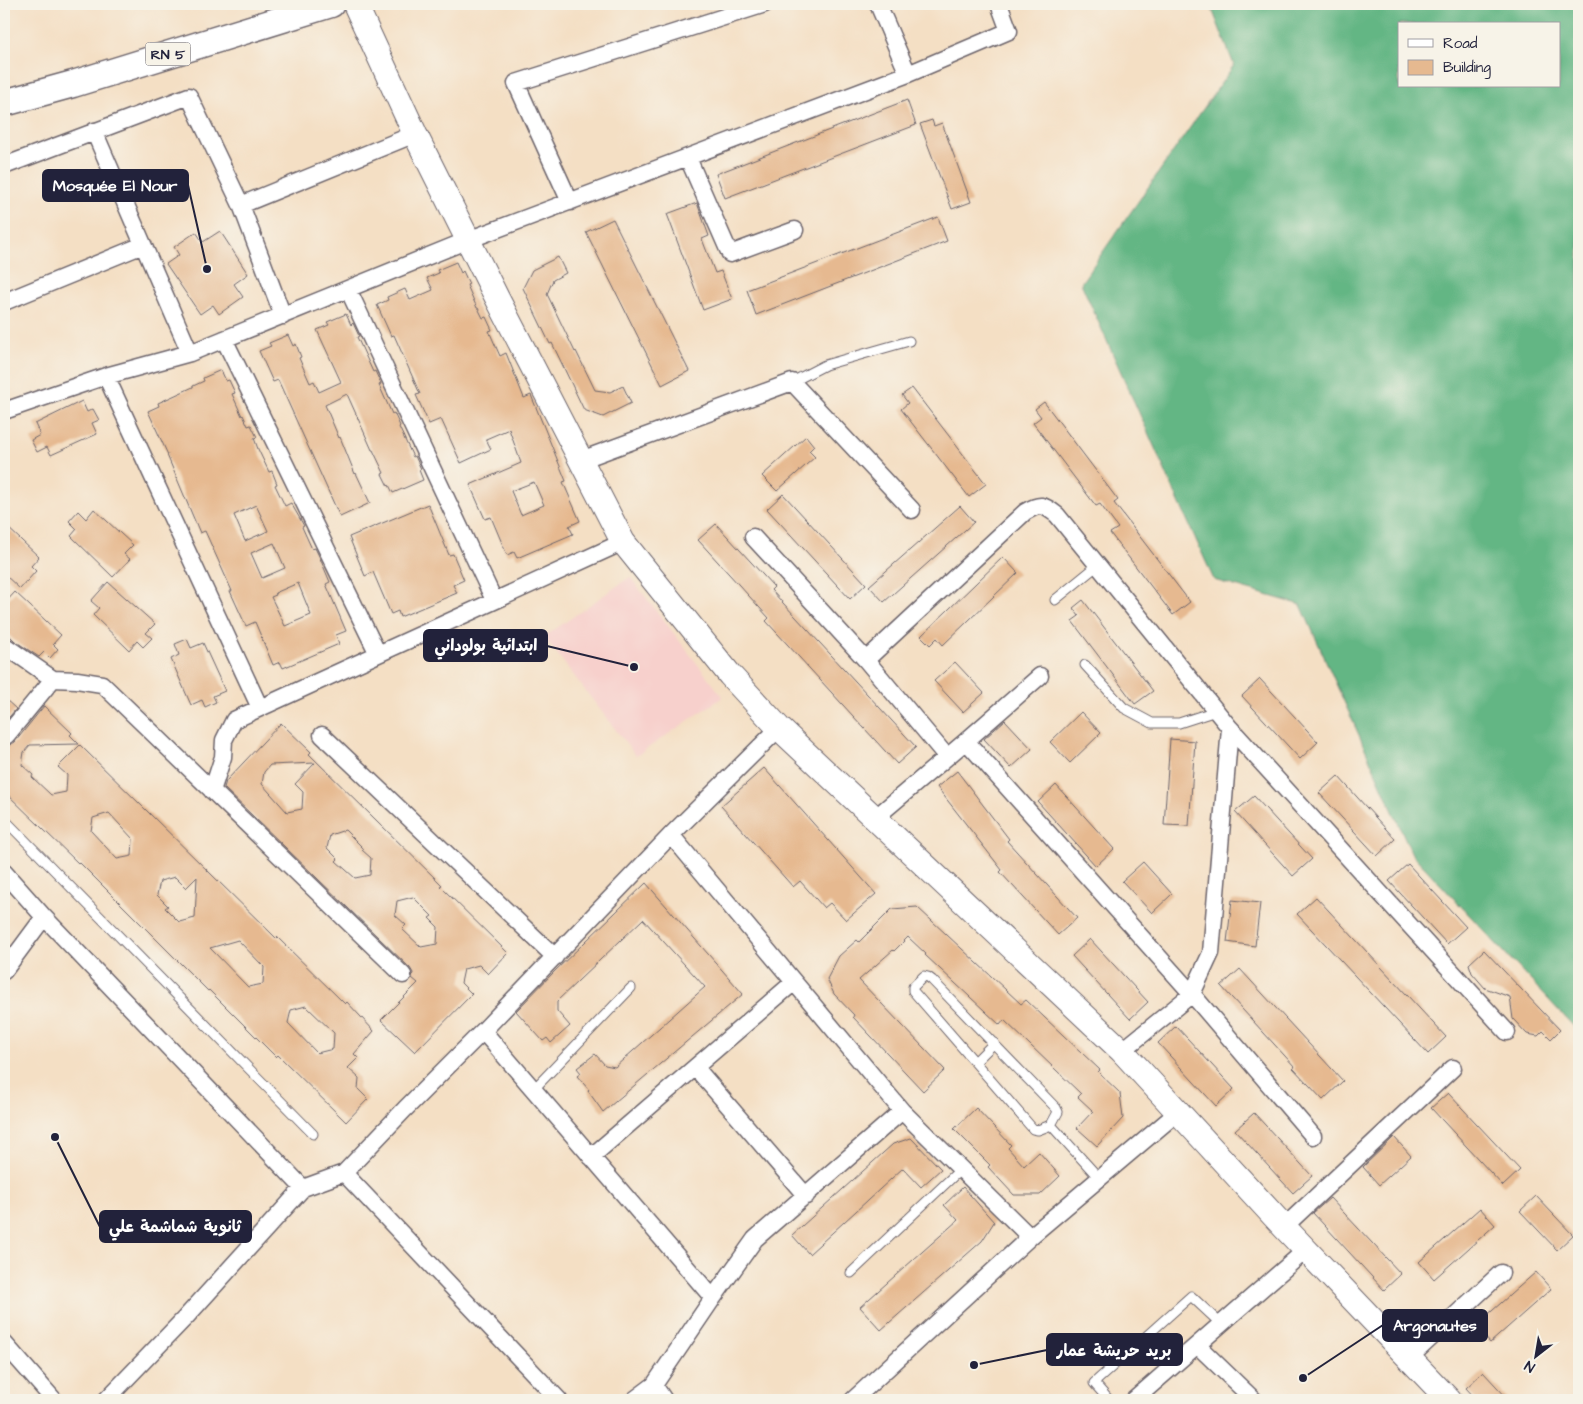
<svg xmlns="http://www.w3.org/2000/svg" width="1583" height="1404" font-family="'Architects Daughter','Playpen Sans Arabic',sans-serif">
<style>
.built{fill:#f7d0cc}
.forest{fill:#64b684;stroke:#436c60;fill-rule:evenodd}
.building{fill:#e6b990;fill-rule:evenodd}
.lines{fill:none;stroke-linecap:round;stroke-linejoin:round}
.lane-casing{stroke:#6c646b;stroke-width:11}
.street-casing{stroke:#6c646b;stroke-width:19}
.secondary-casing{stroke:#6c646b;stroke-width:26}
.primary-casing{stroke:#6c646b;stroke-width:29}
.lane{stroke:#fff;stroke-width:9}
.street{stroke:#fff;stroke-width:16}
.secondary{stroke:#fff;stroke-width:24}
.primary{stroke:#fff;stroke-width:26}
.labels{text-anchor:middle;stroke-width:4;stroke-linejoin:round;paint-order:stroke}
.shield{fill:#f7f3e8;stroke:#62616f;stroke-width:1}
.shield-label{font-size:14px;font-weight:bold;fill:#22223b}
.leader{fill:none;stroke:#22223b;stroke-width:2}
.callout-dot{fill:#22223b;stroke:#f7f3e8;stroke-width:2}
.callout{fill:#22223b;stroke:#22223b;stroke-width:2}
.callout-label{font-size:16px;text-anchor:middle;font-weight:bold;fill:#fff}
</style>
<rect width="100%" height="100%" fill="#f7f3e8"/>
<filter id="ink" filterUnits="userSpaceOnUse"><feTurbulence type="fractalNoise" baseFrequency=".02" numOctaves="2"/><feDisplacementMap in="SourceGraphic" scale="10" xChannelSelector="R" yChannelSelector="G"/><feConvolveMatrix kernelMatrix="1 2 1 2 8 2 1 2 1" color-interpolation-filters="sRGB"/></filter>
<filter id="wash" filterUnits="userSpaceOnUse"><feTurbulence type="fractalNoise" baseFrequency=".0096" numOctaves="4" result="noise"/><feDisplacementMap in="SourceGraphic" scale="20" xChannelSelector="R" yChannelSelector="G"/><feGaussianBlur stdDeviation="1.12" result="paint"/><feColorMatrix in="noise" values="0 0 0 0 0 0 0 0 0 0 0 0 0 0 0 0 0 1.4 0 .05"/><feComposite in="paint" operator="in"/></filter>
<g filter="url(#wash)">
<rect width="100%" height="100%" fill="#f4dfc4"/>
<path class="built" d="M630,577L723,697L636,756L544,637Z"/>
<path class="forest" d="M1210,4H1579V1032L1412,854L1301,605L1214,580L1081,283L1234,65ZM1399,24H1559V86H1399Z"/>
<g id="blocks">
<path class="building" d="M907,100L916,125L725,198L716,174Z
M932,120L934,126L942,123L971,202L952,209L920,124Z
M697,203L709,236L702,239L715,273L721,271L732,299L703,310L667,214Z
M938,217L947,241L756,315L747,290Z
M613,219L689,371L662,385L586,232Z
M220,231L248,274L234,284L243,297L219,314L213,305L200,314L166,264L179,255L174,247L196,232L203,242Z
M558,257L566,273L553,280L547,294L575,352L576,351L595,390L610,392L623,386L631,403L603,417L584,410L552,343L550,344L523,288L532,270Z
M456,262L461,273L463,271L469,284L467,285L477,308H478L483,318L486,317L492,330L489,331L500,356L506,353L524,398L531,395L566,481L563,482L580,521L569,526L573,534L517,558L514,552L507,555L491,517L485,519L470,485L521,463L509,429L486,439L491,449L461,463L441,419L429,424L416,395L420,394L394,335L391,336L377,305L388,300L387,297L405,289L410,300L433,290L427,278L439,273L437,270ZM534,482L544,505L521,515L511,491Z
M346,314L351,325L353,323L359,336L357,337L373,372L375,371L381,384L379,385L392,414L394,413L400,426L399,427L413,457L415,456L421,469L419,470L423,480L393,493L389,485L388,486L382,474L384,473L373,450H372L347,394L325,405L339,438L340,437L355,474L356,473L370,503L340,517L278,380L273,382L259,351L271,346L269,343L288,335L293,346L296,344L301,357L299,358L310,383L314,381L319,392L341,382L317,330L329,325L327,322Z
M221,370L226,381L229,380L235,393L232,394L242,416L243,415L248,426L251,425L257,437L254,438L258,449L269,472L272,471L277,484L275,485L285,506L291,503L304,526L302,527L312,549L315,548L319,556L330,582L326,584L346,631L336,635L339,644L283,668L280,662L273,665L255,622L246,626L230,591H232L205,531L200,533L167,455H168L148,411L159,406L158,403L193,387V386L204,381L203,378ZM256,505L268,531L245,541L234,515ZM274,543L285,568L262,578L251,553ZM298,583L311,615L285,626L271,597L276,595L275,593Z
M912,388L986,484L969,497L901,409L908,403L902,395Z
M82,401L87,412L93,409L99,420L92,423L97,434L51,455L47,447L37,452L31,440L40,435L35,424Z
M1044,402L1118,500L1114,503L1190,602L1173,615L1110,533L1118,528L1100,504L1096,506L1033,423L1041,417L1035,409Z
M806,436L814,446L809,451L815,457L777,491L762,476Z
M783,494L866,584L850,599L767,509Z
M428,504L449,555L453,554L464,580L453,585L457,593L400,617L398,611L391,614L373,572L365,576L349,537Z
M960,506L974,522L884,602L869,586Z
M94,509L133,545L124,554L130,559L113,577L71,536L77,529L69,521L78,511L86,519Z
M4,524L39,557L31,566L36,571L20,589L4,574Z
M716,524L774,587L771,590L916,747L897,764L766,621L769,618L698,540Z
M1003,557L1018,573L943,645L937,638L930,645L921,636Z
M108,582L155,624L146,633L152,638L143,647L137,641L129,650L93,615L99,608L91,601Z
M15,592L61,635L53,644L58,649L50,658L44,652L39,657L15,641L4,630V604Z
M1083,600L1153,691L1135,704L1072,621L1079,616L1073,608Z
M187,639L191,648L203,643L225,691L213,696L216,702L205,707L202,700L191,705L171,659L179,655L175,644Z
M955,662L984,693L963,712L934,681Z
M1260,679L1318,742L1300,759L1242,696Z
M4,698L16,709L4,723Z
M44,706L72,733L70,735L79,744L30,745L24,752L22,765L33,775L32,777L51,795L66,792L67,775L58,767L80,745L276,938L277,937L345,1004L347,1002L374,1031L354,1054L358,1058L348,1068L359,1078L358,1089L368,1099L346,1122L278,1055L276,1057L209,990L208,991L80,863L79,864L4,791V747L10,745L15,742ZM109,813L133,839L132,856L117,859L91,831L93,818ZM175,877L186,888L197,877L195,918L179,922L165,908L168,906L157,895L160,881ZM238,940L264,967L263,984L248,987L210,948ZM306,1006L334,1033L333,1049L317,1053L288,1023L291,1010Z
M1081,712L1101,733L1070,763L1050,742Z
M1005,720L1032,749L1011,768L984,739Z
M281,723L311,752L309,754L442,885L440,886L508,953L488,974L479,965L464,969L461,983L472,994L415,1052L381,1020L418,983L412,978L413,973L410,968L224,788L226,781ZM315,763L295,784L303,792L302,809L287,812L262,784L264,772L270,765ZM345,830L364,849L362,850L371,858L370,875L355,878L336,861L338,859L327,848L330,835ZM413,897L432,916L429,918L438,927L437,944L421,947L402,929L406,925L395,915L397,901Z
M1170,739L1195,741L1189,826L1164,825Z
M764,768L876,894L846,920L830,903L824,908L800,881L793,887L721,806Z
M957,771L1009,839L1007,841L1077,918L1058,935L1000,872L1002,870L937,787Z
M1338,776L1395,839L1377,856L1319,793Z
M1056,785L1114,849L1096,866L1038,802Z
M1254,796L1312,859L1293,876L1235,812Z
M1143,862L1172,894L1152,913L1122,881Z
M1408,864L1466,927L1447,944L1389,881Z
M646,883L743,994L603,1112L588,1091L589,1090L577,1076L581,1073L577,1068L595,1054L605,1065L615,1067L705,987L643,919L557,1001V1011L570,1026L551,1043L547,1038L543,1041L516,1011L554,972Z
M1316,897L1446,1037L1428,1054L1297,914Z
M1232,900L1260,903L1255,946L1227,942Z
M917,907L1021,1004L1026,1000L1100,1070L1098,1072L1120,1093L1123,1118L1097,1146L1077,1128L1093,1111L1078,1097L1081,1094L1004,1020L1000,1025L925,955L926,954L908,937L894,951L893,950L859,980L945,1070L923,1091L853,1017L854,1015L834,994L827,979L839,956L857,940L859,942L892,909Z
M1090,939L1148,1002L1130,1019L1072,956Z
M1484,950L1560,1030L1551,1039L1543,1031L1538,1036L1527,1034L1513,1019L1510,997L1485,988L1472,973L1469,964Z
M1240,969L1343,1081L1323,1100L1293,1068L1295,1067L1221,986Z
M1176,1026L1234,1089L1216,1106L1158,1043Z
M1448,1093L1520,1170L1503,1186L1431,1108Z
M976,1108L1011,1145L1008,1148L1024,1166L1039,1152L1060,1176L1040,1195H1014L988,1167L990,1165L954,1129Z
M1254,1113L1312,1176L1293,1193L1235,1130Z
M1394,1137L1411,1156L1379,1185L1363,1167Z
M911,1138L941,1169L921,1187L903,1168L809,1254L792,1235L893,1144Z
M963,1187L994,1222L982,1241L881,1330L860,1307L958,1220L944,1205Z
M1536,1196L1573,1235L1557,1250L1520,1211Z
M1330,1198L1401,1274L1384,1290L1313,1213Z
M1480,1208L1495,1225L1434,1279L1419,1262Z
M1536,1272L1551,1289L1490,1343L1475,1326Z
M1483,1372L1509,1400H1477L1466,1388Z"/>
</g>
</g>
<g filter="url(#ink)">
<use href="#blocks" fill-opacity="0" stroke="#6c646b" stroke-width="1"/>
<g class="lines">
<defs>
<path id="lane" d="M792,382L825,365L909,341
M1055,600L1098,565
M1085,665L1124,708L1152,723H1179L1216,711
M4,819L313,1134
M924,976L928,977L932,980L1056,1108L1058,1112L1051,1125L1038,1130L1033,1129L913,991V987Z
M975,1062L994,1043
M533,1090L631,988
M1051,1125L1099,1178
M851,1273L961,1169
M1109,1400L1094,1383L1191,1296L1221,1324"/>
<path id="street" d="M908,74L1009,31L999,4
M94,131L190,353
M688,158L730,254L795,230
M4,166L189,96L241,205L283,316
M570,202L516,83L765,4
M241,205L415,134
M348,289L494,600
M4,302L143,245
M224,339L378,654
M106,376L260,708L623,542
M4,411L106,376L190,353L468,240L908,74L878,4
M581,460L792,382L912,510
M753,537L866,660L947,757
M4,645L53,679L7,735L4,737
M866,660L1025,512C1040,503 1043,504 1057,515L1230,728
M53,679L77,680L102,684L403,975
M322,735L555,957
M966,741L1040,676
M212,791L223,757L224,740L234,720L260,708
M875,818L966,741L1192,994L1211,953L1230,728L1507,1032
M671,835L779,728
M4,872L44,917L4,971
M44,917L303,1188L344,1173L559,1400
M483,1031L671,835L902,1111
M1122,1051L1192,994L1313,1136
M696,1068L806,1196
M591,1157L794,982
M344,1173L405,1109L483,1031L713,1298
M1284,1227L1453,1068
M4,1343L54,1400
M1197,1345L1254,1400
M1409,1358L1501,1273
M654,1385L664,1400
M106,1400L185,1318L303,1188
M634,1400L654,1385L713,1298L755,1239L902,1111L1030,1237L1178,1112
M853,1400L1030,1237
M1134,1400L1306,1250"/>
<path id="secondary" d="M355,4L415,134L497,298L623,542L730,675L779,728L1122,1051L1284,1227L1449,1400"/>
<path id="primary" d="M4,103L73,84L331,4"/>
</defs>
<use href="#lane" class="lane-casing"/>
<use href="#street" class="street-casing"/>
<use href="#secondary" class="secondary-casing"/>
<use href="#primary" class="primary-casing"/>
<use href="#lane" class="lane"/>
<use href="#street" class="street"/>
<use href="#secondary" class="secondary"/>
<use href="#primary" class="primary"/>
</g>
</g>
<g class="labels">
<rect class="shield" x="145.5" y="42.5" width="45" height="23" rx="4"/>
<g class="shield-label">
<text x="168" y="59">RN 5</text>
</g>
</g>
<path class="leader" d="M207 269L188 185M634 667L547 646M55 1137L100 1227M1303 1378L1383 1325M974 1365L1047 1350"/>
<g class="callout-dot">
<circle cx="207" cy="269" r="5"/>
<circle cx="634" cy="667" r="5"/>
<circle cx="55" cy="1137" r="5"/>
<circle cx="1303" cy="1378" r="5"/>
<circle cx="974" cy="1365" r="5"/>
</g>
<g class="callout">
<rect x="43" y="170" width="145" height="31" rx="5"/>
<rect x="424" y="630" width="123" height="31" rx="5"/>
<rect x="100" y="1211" width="151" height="31" rx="5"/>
<rect x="1383" y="1310" width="104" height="31" rx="5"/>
<rect x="1047" y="1334" width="135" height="31" rx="5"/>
</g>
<g class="callout-label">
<text x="115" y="191">Mosquée El Nour</text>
<text x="486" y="651">ابتدائية بولوداني</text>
<text x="175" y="1232">ثانوية شماشمة علي</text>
<text x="1435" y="1331">Argonautes</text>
<text x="1114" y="1356">بريد حريشة عمار</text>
</g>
<rect width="1583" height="1404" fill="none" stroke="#f7f3e8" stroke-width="20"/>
<rect x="1398" y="22" width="162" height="65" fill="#f7f3e8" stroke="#a29fa3"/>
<rect x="1408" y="39" width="25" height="8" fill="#ffffff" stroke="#a29fa3"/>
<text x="1443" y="48" font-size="15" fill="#22223b">Road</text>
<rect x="1408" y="60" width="25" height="15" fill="#e6b990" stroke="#a29fa3"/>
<text x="1443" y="72" font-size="15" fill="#22223b">Building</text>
<g transform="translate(1536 1356) rotate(211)" stroke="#f7f3e8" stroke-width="4" paint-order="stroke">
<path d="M0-4L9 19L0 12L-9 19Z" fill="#22223b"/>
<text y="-8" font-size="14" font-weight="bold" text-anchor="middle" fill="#22223b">N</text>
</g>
</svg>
